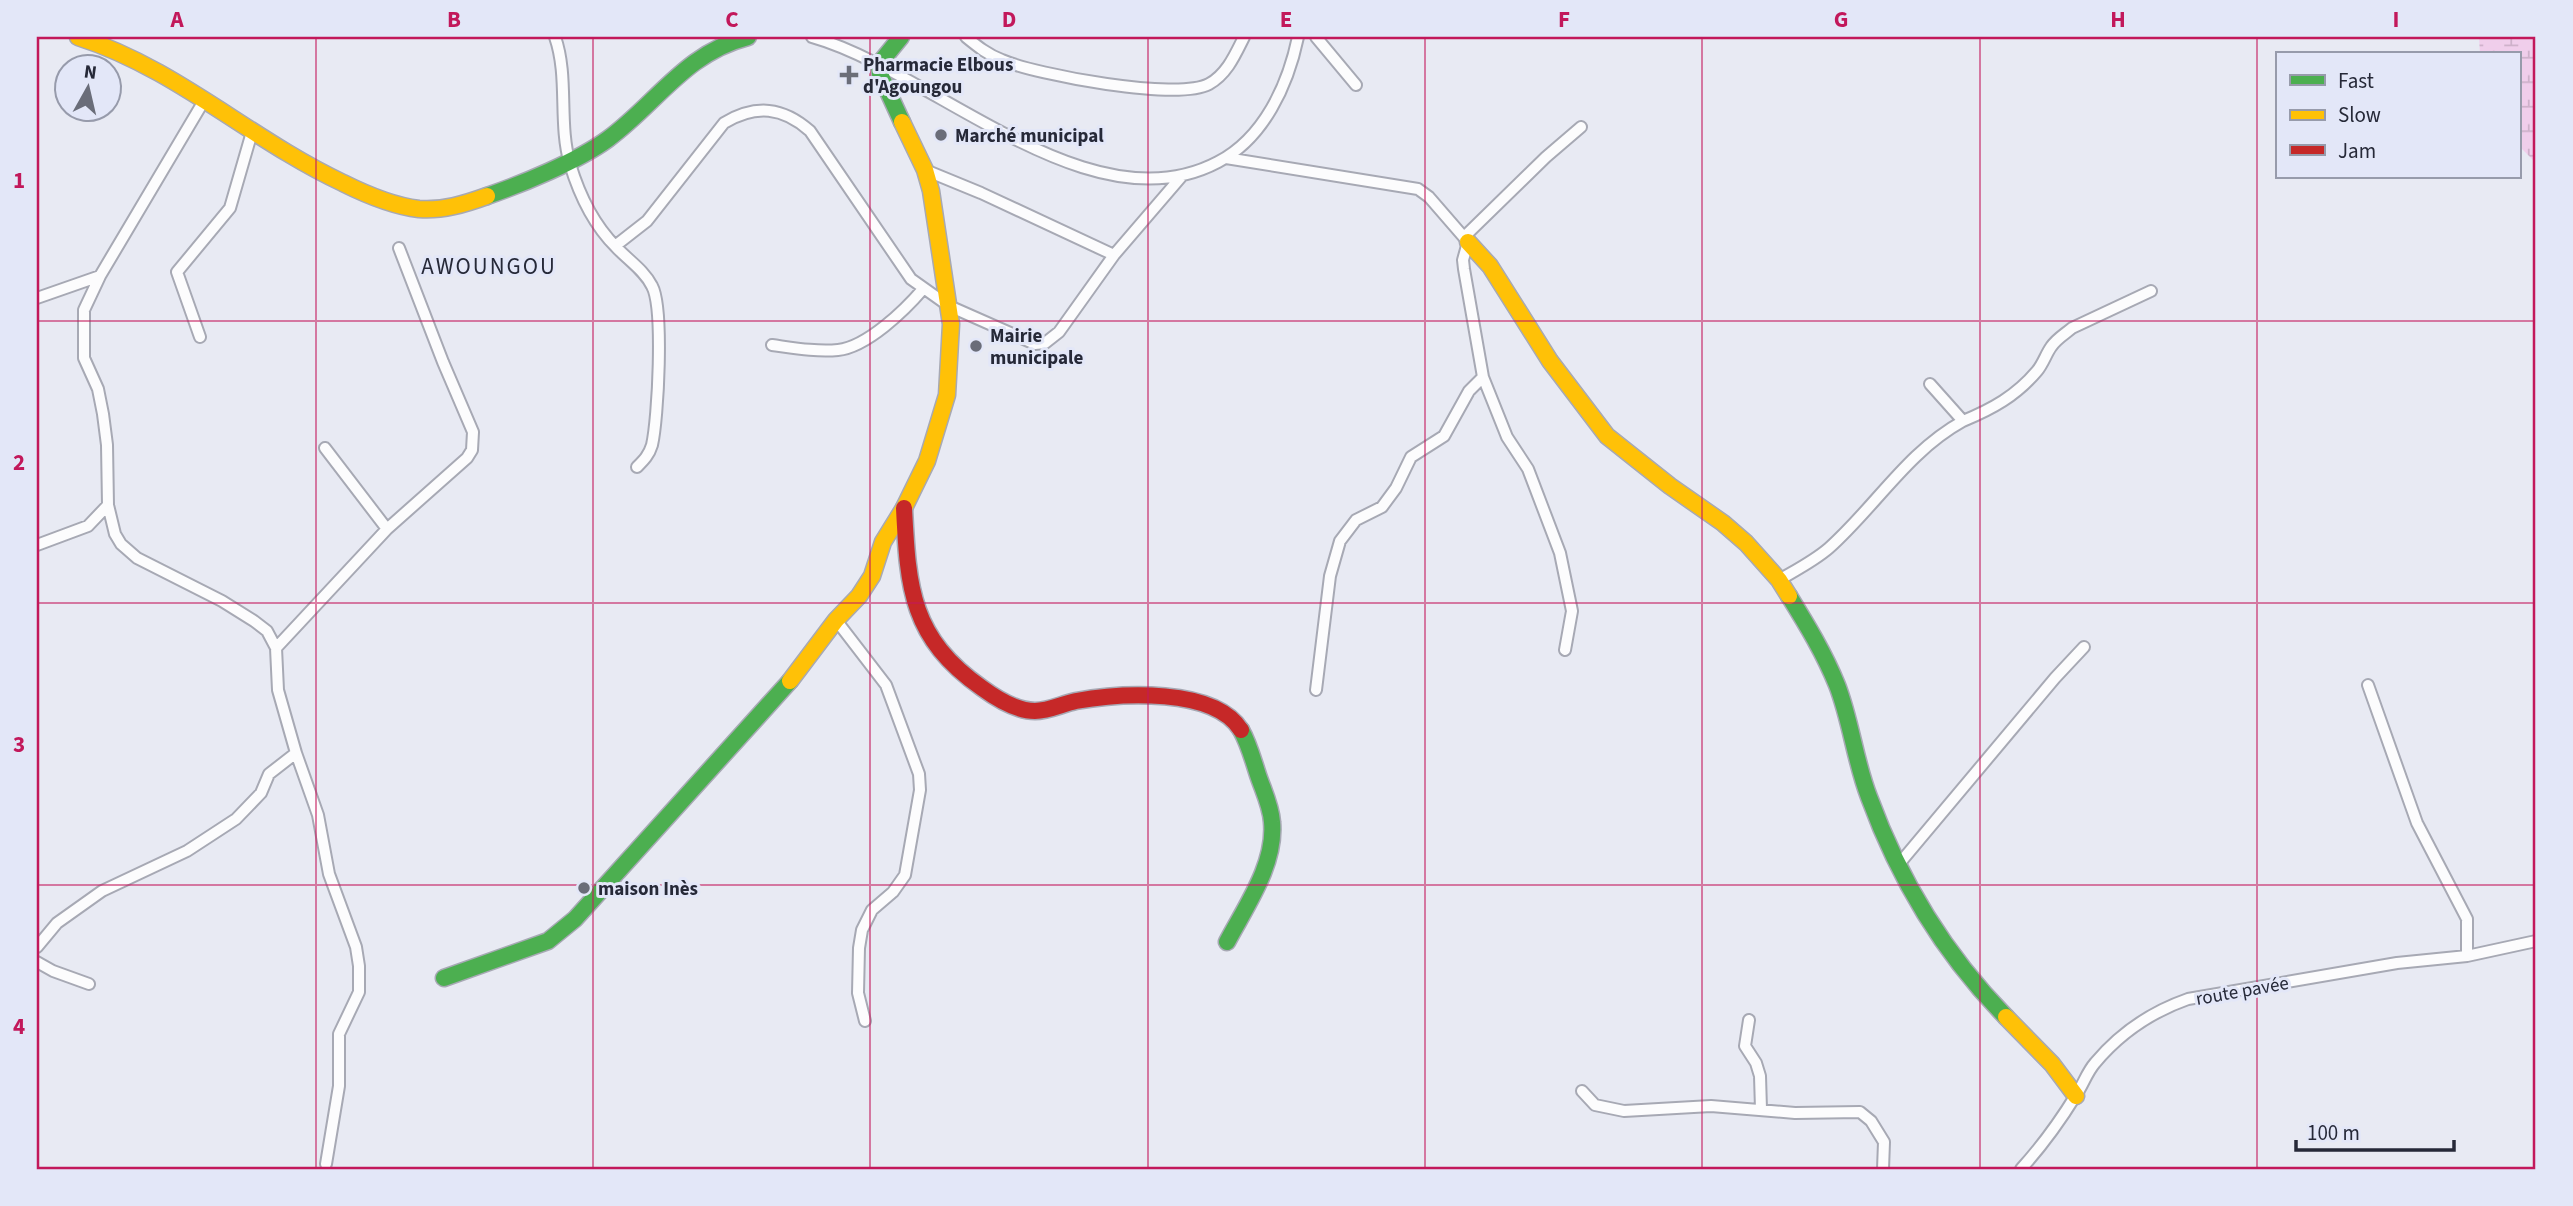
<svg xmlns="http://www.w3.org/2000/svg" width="2573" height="1206" font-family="'Source Sans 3',sans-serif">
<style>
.wetland{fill:url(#wetland-marsh)}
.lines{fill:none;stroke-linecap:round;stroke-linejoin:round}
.street-casing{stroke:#a7a9b4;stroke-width:14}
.fast-casing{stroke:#a7a9b4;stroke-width:19}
.slow-casing{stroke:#a7a9b4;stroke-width:19}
.jam-casing{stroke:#a7a9b4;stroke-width:19}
.street{stroke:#fcfcfd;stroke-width:10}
.fast{stroke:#4caf50;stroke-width:16}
.slow{stroke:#ffc107;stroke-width:16}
.jam{stroke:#c62828;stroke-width:16}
.grid{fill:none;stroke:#c2185b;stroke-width:2;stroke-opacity:0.55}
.poi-dot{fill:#6a6d79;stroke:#e3e7f8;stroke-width:2.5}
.labels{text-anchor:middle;stroke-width:6;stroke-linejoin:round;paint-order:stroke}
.poi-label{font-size:19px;font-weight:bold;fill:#262938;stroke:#e3e7f8;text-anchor:start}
.street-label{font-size:19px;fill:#262938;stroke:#e3e7f8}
.quarter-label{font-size:23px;letter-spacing:2px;fill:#262938;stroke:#e3e7f8}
.neatline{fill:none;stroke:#c2185b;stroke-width:2.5}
.grid-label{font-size:23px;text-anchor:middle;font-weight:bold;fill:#c2185b}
</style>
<defs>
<pattern id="wetland-marsh" width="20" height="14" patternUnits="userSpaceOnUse" patternTransform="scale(1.75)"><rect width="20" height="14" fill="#f0ceeb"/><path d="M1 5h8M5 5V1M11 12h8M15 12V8" fill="none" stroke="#ceb1ca"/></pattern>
</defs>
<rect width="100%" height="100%" fill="#e8eaf3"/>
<path class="wetland" d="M2479,37H2536V163L2519,146V54H2480Z"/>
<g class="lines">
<defs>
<path id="street" d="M555,37C569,77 558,123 570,164C579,194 594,225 616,247C628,260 644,270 652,286C664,308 658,419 652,445C649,455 644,460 637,467
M812,37C933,71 1090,230 1218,162C1264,138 1288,85 1298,37
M966,37C977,46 988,55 1002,60C1037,75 1177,101 1209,84C1227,74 1235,55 1244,37
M1316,37L1356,85
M1226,158L1418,189L1429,197L1468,242L1463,260L1464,269L1483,377L1507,437L1528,469L1560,553L1572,611L1565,650
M925,170L981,193L1114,255
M1464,237L1546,157L1581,127
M615,246L647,221L724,123C756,104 783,107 810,131L911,279L949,306L1035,344L1045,343L1059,332L1114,255L1181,177
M37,298L100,276
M200,337L177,272L230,208L252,132
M772,345C794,348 816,352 838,350C867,347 905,310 923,289
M1963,421C1992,409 2016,396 2037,371C2043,364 2046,354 2051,347C2056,339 2065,334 2072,328L2151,291
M325,448L387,529
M37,545L88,526L108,505L107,445L103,414L98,389L84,358V310L100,276L205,99
M1779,580C1796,570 1814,561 1829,548C1876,506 1907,452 1963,421L1930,384
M836,620L886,685L919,774L920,790L905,875L893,892L872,910L862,930L859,948L858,993L865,1021
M276,648L387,529L467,458L472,450L473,432L443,362L399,248
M2368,685L2417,823L2467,919V956
M1316,690L1330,576L1340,541L1356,520L1382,507L1396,488L1411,457L1444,436L1469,391L1483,377
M296,753L318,815L329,874L356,947L359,966V992L339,1034V1086L326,1164
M1899,864L2055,678L2084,647
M37,947L57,923L102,891L187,851L236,819L261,793L269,774L296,753L278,690L276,648L267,631L254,621L222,601L137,558L121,544L115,534L108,505
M37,962L53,971L89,984
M1749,1020L1745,1046L1756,1063L1760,1076L1761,1109
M1582,1091L1595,1105L1624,1111L1711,1106L1795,1113L1860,1112L1871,1121L1884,1142L1883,1169
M2021,1169C2041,1147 2060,1121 2076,1095C2083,1085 2087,1072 2095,1063C2120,1033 2151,1012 2188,999L2397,963L2467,956L2536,941"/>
<path id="fast" d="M901,37L879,64L880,74L902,122
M487,196C522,184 578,161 608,139C657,103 685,53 748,37
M1789,596C1807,625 1824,653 1837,685C1851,721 1855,761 1869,797C1899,879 1945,955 2006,1017
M1227,942C1246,906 1276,864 1272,822C1271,806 1263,790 1258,775C1253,760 1249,744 1241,730
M444,978L548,941L575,919L790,681"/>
<path id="slow" d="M78,37C176,68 251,140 343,183C367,195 393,206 419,209C442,211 465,204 487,196
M1468,242L1490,266L1550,361L1607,436L1670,486L1723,523L1746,543L1779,580L1789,596
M790,681L836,620L859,596L872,576L883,542L904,508L927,461L947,395L951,324L931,191L925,170L902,122
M2006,1017L2052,1064L2076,1096"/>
<path id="jam" d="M904,508C908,589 911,638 982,688C997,699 1016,711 1035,711C1049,711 1062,704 1076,701C1120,693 1214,687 1241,730"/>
</defs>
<use href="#street" class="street-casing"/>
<use href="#fast" class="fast-casing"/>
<use href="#slow" class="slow-casing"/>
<use href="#jam" class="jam-casing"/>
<use href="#street" class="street"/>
<use href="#fast" class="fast"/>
<use href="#slow" class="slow"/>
<use href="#jam" class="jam"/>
</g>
<path class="grid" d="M316,37V1169M593,37V1169M870,37V1169M1148,37V1169M1425,37V1169M1702,37V1169M1980,37V1169M2257,37V1169M37,321H2536M37,603H2536M37,885H2536"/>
<g class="poi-dot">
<path d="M845.5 64.5h7v7h7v7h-7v7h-7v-7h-7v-7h7z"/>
<circle cx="941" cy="135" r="7"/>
<circle cx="976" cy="346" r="7"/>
<circle cx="584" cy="888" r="7"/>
</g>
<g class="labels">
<g class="poi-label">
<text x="863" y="71">Pharmacie Elbous<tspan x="863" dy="22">d'Agoungou</tspan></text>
<text x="955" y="142">Marché municipal</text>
<text x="990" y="342">Mairie<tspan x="990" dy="22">municipale</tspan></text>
<text x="598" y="895">maison Inès</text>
</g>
<g class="street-label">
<text transform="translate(2242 990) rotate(-10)" y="7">route pavée</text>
</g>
<g class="quarter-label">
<text x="489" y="274">AWOUNGOU</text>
</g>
</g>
<rect width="2573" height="1206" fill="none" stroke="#e3e7f8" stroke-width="77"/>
<rect x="2276" y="52" width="245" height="126" fill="#e3e7f8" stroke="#979bab" stroke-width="2"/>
<rect x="2290" y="75" width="35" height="10" fill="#4caf50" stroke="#979bab" stroke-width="2"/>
<text x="2338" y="88" font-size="21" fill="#262938">Fast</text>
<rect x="2290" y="110" width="35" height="10" fill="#ffc107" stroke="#979bab" stroke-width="2"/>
<text x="2338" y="122" font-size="21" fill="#262938">Slow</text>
<rect x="2290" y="145" width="35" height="10" fill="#c62828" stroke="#979bab" stroke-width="2"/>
<text x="2338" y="158" font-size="21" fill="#262938">Jam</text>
<g transform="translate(88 88) rotate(8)"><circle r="33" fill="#e3e7f8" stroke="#979bab" stroke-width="2"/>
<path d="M0-5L12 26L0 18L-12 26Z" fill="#6a6d79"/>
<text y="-10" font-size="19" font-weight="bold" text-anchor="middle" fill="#262938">N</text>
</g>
<path d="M2296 1140v10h158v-10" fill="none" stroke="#262938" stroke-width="3.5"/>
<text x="2307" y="1140" font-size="21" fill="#262938" stroke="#e3e7f8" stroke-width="5" paint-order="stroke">100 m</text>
<rect x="38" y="38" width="2496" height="1130" class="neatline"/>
<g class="grid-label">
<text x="177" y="27">A</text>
<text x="454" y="27">B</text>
<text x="732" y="27">C</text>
<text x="1009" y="27">D</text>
<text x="1286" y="27">E</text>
<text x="1564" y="27">F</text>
<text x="1841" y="27">G</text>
<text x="2118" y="27">H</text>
<text x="2396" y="27">I</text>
<text x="19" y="188">1</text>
<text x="19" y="470">2</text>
<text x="19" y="752">3</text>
<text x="19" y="1034">4</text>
</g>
</svg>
